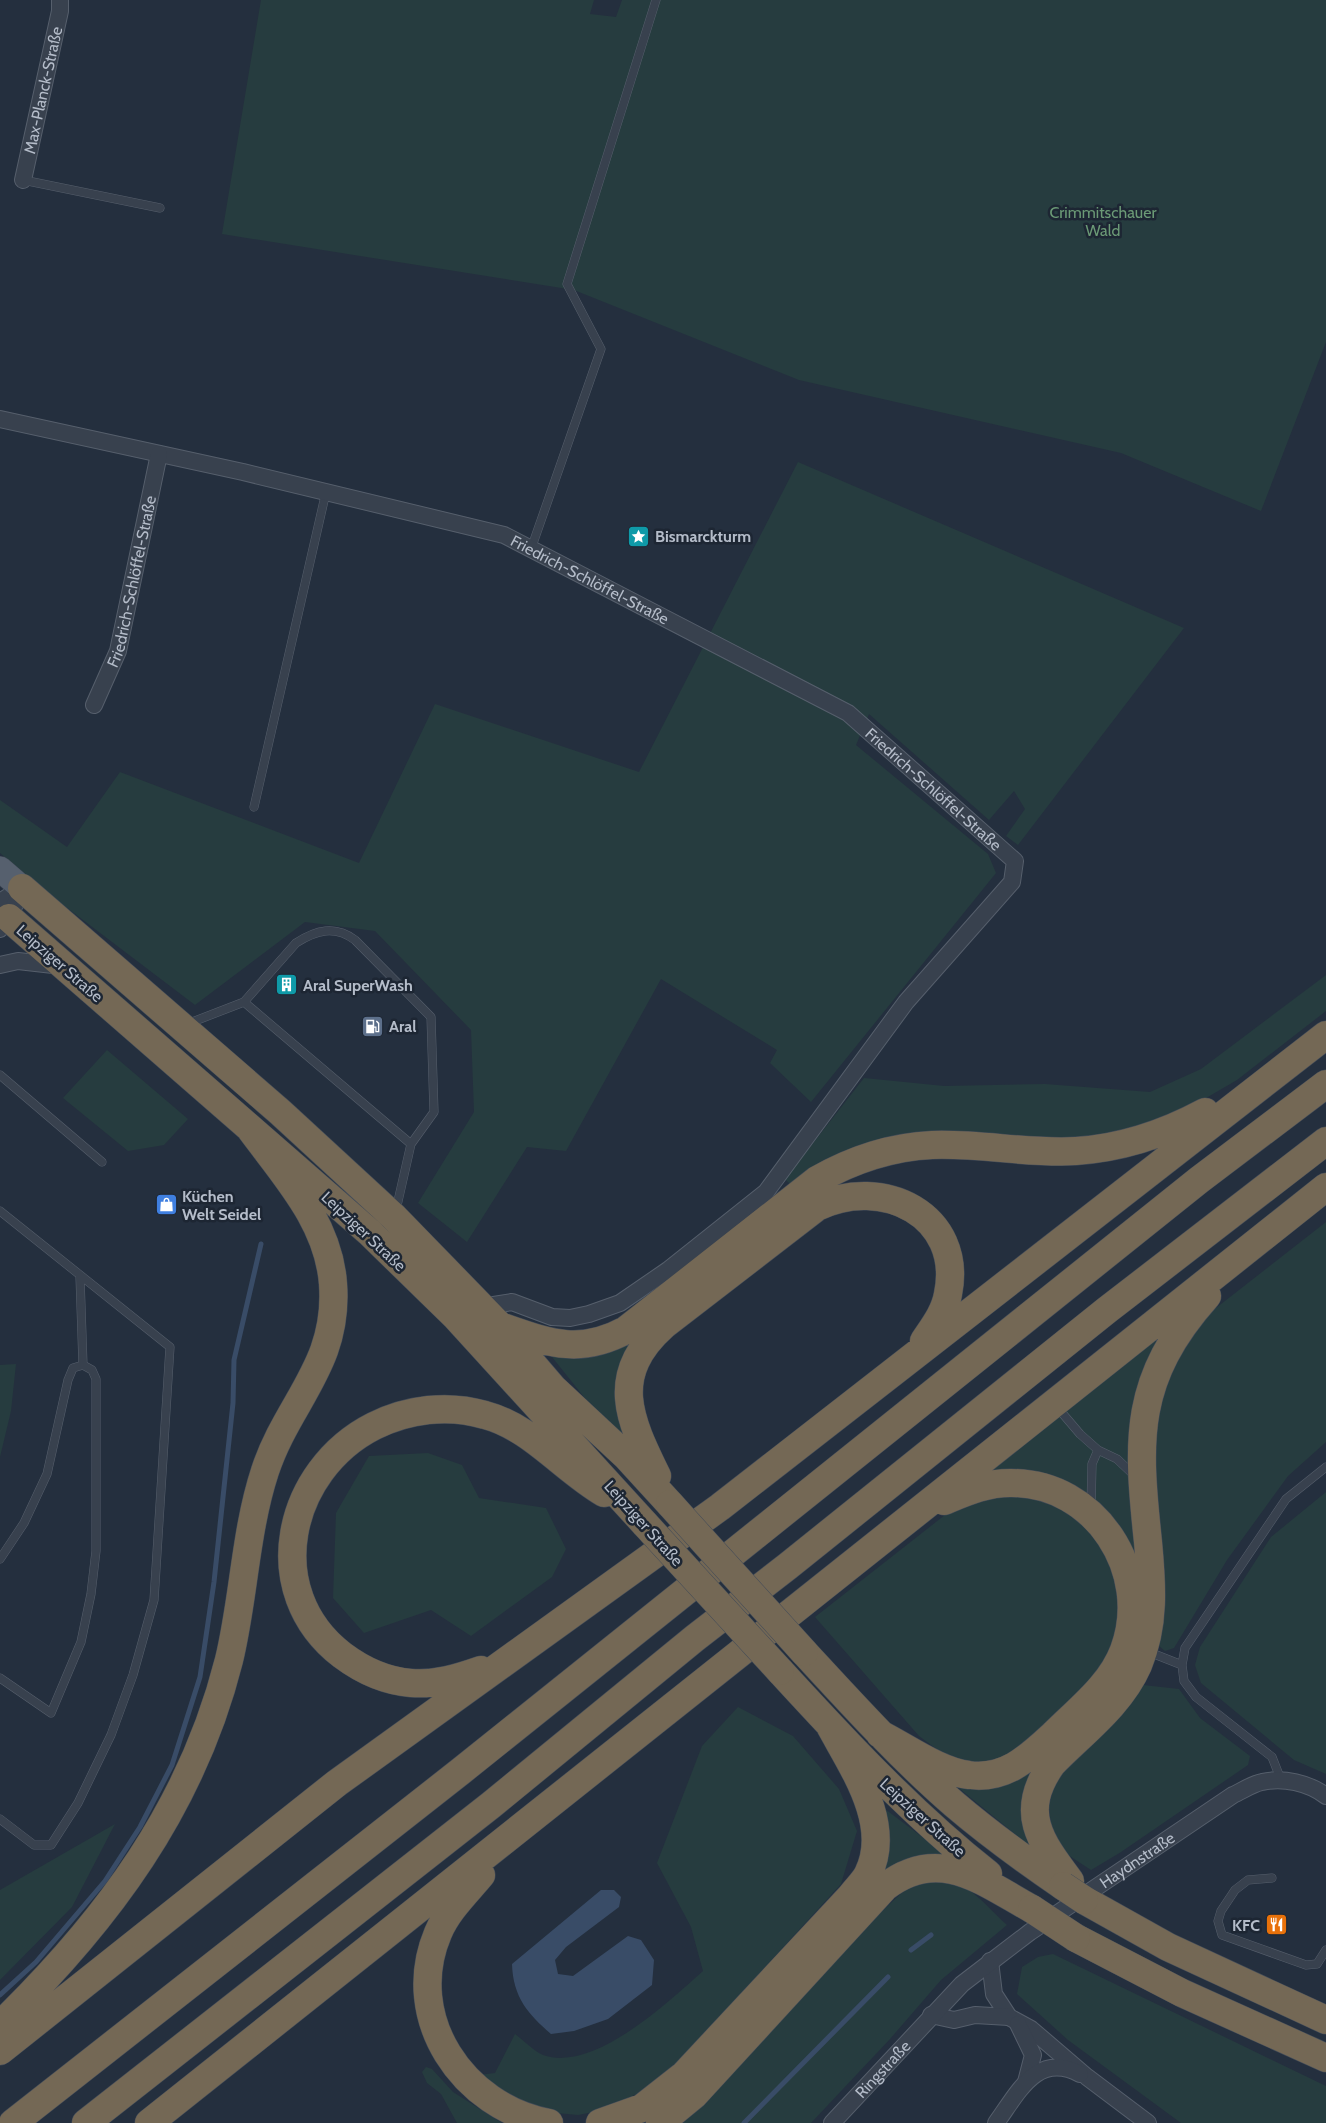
<svg xmlns="http://www.w3.org/2000/svg" width="1326" height="2123" font-family="Cabin,sans-serif">
<style>
.green{fill:#263c3f}
.water{fill:#394c67}
.lines{fill:none;stroke-linecap:round;stroke-linejoin:round}
.stream{stroke:#394c67;stroke-width:5}
.lane-casing{stroke:#565f6c;stroke-width:9}
.street-casing{stroke:#565f6c;stroke-width:18}
.primary-casing{stroke:#414a57;stroke-width:26}
.highway-casing{stroke:#434c59;stroke-width:29}
.lane{stroke:#38414e;stroke-width:8}
.street{stroke:#38414e;stroke-width:16}
.primary{stroke:#56606e;stroke-width:25}
.highway{stroke:#746855;stroke-width:28}
.highway-bridge-casing{stroke:#434c59;stroke-width:29;stroke-linecap:butt}
.highway-bridge{stroke:#746855;stroke-width:28}
.labels{text-anchor:middle;stroke-width:5;stroke-linejoin:round;paint-order:stroke}
.street-label{font-size:16px;fill:#b4bcc9;stroke:#1d2633}
.park-label{font-size:16px;fill:#6b9a76;stroke:#1d2633}
.poi-label{font-size:16px;font-weight:bold;fill:#b4bcc9;stroke:#1d2633;text-anchor:start}
</style>
<rect width="100%" height="100%" fill="#242f3e"/>
<path class="green" d="M261,0H594L590,14L616,17L622,0H1326V342L1261,511L1121,453L799,380L574,290L222,234Z
M798,462L1184,628L1018,845L1006,836L1025,809L1014,791L989,820L869,714L856,745L988,854L996,873L811,1102L770,1063L777,1050L661,979L566,1151L527,1147L467,1242L418,1203L474,1112L471,1030L375,931L305,922L195,1005L58,901L0,853V800L67,847L120,772L359,863L435,704L639,772Z
M1326,975V1011L1237,1080L1170,1119L1114,1137L1052,1140L979,1134L790,1184L785,1179L864,1078L944,1086L1045,1084L1150,1092L1201,1069Z
M107,1050L188,1119L164,1145L128,1151L63,1098Z
M1326,1222V1442L1288,1476L1227,1560L1174,1648L1165,1651L1158,1645L1162,1623L1165,1572L1153,1492V1432L1162,1387L1184,1333Z
M1160,1327L1166,1331L1136,1561L1106,1511L1072,1484L984,1477Z
M634,1336L627,1435H623L584,1397L548,1352Z
M16,1364L11,1411L0,1457V1365Z
M428,1453L462,1465L479,1498L546,1508L566,1549L552,1577L471,1636L431,1610L364,1633L333,1598L336,1513L369,1456Z
M998,1490L1072,1508L1114,1557L1123,1618L1111,1655L1091,1684L1026,1748L985,1766L950,1759L919,1736L815,1617L964,1500Z
M1326,1492V1774L1294,1760L1201,1683L1195,1665L1200,1647L1271,1537Z
M1143,1685L1179,1689L1200,1718L1250,1756L1248,1765L1121,1852L1091,1870L1062,1851L1051,1827L1049,1805L1055,1782L1069,1764L1113,1724Z
M738,1707L793,1736L839,1789L857,1831L841,1884L681,2059L644,2090L608,2109L578,2115L546,2112L515,2102L478,2075L495,2073L515,2034C523,2040 534,2051 543,2055C594,2073 668,2002 703,1971L691,1927L657,1863L702,1746Z
M1044,1758L1031,1847L955,1785Z
M881,1806L949,1857L874,1879Z
M115,1824L72,1907L0,1980V1890Z
M926,1879C934,1880 942,1879 950,1881C972,1886 990,1910 1007,1925L941,1980L890,2039L811,2123H683L704,2104L880,1913L906,1889Z
M1053,1954L1326,2086V2123H1181L1068,2040L1017,1994L1022,1967L1038,1957Z
M426,2067L432,2069L453,2092L502,2123H457L441,2094L427,2083L422,2072Z"/>
<path class="water" d="M601,1890H614L621,1897L619,1907L566,1947L555,1960L558,1974L573,1976L628,1936L641,1940L654,1960L652,1985L608,2019L574,2031L551,2034C528,2014 513,1997 512,1964Z"/>
<g class="lines">
<path class="stream" d="M911,1950L931,1935
M0,1995L36,1962L105,1881L140,1827L172,1765L200,1677L214,1582L233,1403L234,1360L261,1244
M744,2123L888,1977"/>
<defs>
<path id="lane" d="M23,180L160,208
M531,549L601,349L567,284L656,0
M254,807L326,492
M244,1002L296,943C316,930 335,925 355,940L431,1017L434,1112L411,1144
M187,1024L244,1002L411,1144L396,1210
M0,1075L102,1162
M0,1211L170,1347L154,1600L133,1675L111,1735L78,1803L51,1845H34L0,1819
M80,1277L83,1365
M1057,1407L1080,1434L1098,1450L1092,1464L1091,1507
M1098,1450L1117,1459L1135,1476
M0,1559L24,1523L47,1474L68,1380L73,1368L83,1365L92,1370L96,1379V1551L91,1594L81,1642L51,1713L0,1678
M1149,1652L1182,1665
M1281,1780L1272,1757L1196,1697L1184,1681L1182,1665L1185,1648L1286,1499L1326,1467
M1272,1878L1248,1880L1235,1890L1221,1911L1218,1921L1222,1935L1306,1965L1317,1964L1326,1950"/>
<g id="street">
<path id="s1" d="M23,180L60,11V0"/>
<path id="s2" d="M0,419L243,472L504,535L848,713L1015,861L1012,882L906,1002L766,1192L668,1270L620,1303L589,1314L570,1318L552,1317L512,1302L481,1307"/>
<path id="s3" d="M94,705L118,651L159,454"/>
<path d="M0,902L22,888"/>
<path d="M0,929L9,918L22,888"/>
<path d="M0,965L18,961L62,966"/>
<path d="M990,1961L994,1994L1009,2017L1031,2029L1087,2077L1148,2123"/>
<path d="M931,2015L954,2020L975,2015L1009,2017"/>
<path d="M1018,2024L1033,2055L1026,2082"/>
<path id="s4" d="M832,2123L962,1984L1030,1932L1233,1795C1242,1791 1252,1784 1262,1782C1283,1777 1309,1783 1326,1796"/>
<path d="M996,2123C1018,2093 1037,2051 1080,2074"/>
</g>
<path id="primary" d="M0,869L22,888"/>
<path id="highway" d="M22,888L280,1112L394,1217L499,1325L553,1388L627,1457L670,1504
M9,918L369,1232L456,1317L645,1524
M500,1326C547,1342 578,1356 626,1330L817,1180C852,1160 890,1147 932,1145C980,1143 1028,1154 1076,1151C1122,1148 1164,1134 1205,1112
M657,1476C629,1419 608,1375 664,1325L817,1207C882,1175 964,1215 948,1294C945,1312 934,1326 924,1341
M804,1652C852,1704 900,1757 954,1804C988,1833 1025,1860 1063,1886
M481,1670C458,1678 436,1685 411,1683C386,1681 362,1670 342,1655C259,1591 287,1470 374,1426C408,1409 448,1404 485,1415C531,1427 563,1469 604,1493
M780,1671C846,1743 912,1814 988,1874
M880,1734C906,1747 940,1772 969,1775C1006,1780 1029,1757 1054,1734C1079,1709 1111,1685 1124,1650C1153,1572 1096,1482 1010,1483C986,1483 966,1492 944,1501
M481,1875C466,1893 447,1911 438,1933C402,2018 463,2107 549,2123
M1070,1881C1040,1841 1018,1812 1052,1764C1082,1733 1120,1706 1138,1665C1155,1625 1152,1584 1148,1542C1137,1439 1133,1379 1207,1296
M1084,1900L1168,1947L1326,2020
M1076,1938L1182,1993L1326,2058
M0,2025C107,1921 192,1807 229,1660C244,1598 245,1532 265,1471C288,1401 339,1365 333,1284C329,1223 285,1176 251,1130
M0,2051L337,1783L720,1507L1326,1035
M13,2123L461,1771L1199,1180L1326,1084
M86,2123L491,1805L695,1638L788,1566L1107,1310L1326,1141
M149,2123L1326,1187
M600,2123L642,2108L684,2075L851,1896C856,1889 864,1882 868,1874C893,1824 852,1767 829,1724
M660,2123L694,2095L885,1887C939,1845 983,1882 1032,1909"/>
</defs>
<use href="#lane" class="lane-casing"/>
<use href="#street" class="street-casing"/>
<use href="#primary" class="primary-casing"/>
<use href="#highway" class="highway-casing"/>
<use href="#lane" class="lane"/>
<use href="#street" class="street"/>
<use href="#primary" class="primary"/>
<use href="#highway" class="highway"/>
<defs>
<path id="highway-bridge" d="M670,1504L804,1652
M645,1524L780,1671
M1063,1886L1084,1900
M1032,1909L1076,1938"/>
</defs>
<use href="#highway-bridge" class="highway-bridge-casing"/>
<use href="#highway-bridge" class="highway-bridge"/>
</g>
<defs>
<symbol id="sight-square" viewBox="-11 -11 22 22"><rect x="-9" y="-9" width="18" height="18" rx="4" fill="#0f9aa8" stroke="#1d2633"/><path d="M0-6L1.8-2.2L6-1.7L2.9 1.2L3.7 5.4L0 3.3L-3.7 5.4L-2.9 1.2L-6-1.7L-1.8-2.2Z" fill="#fff"/></symbol>
<symbol id="building-square" viewBox="-11 -11 22 22"><rect x="-9" y="-9" width="18" height="18" rx="4" fill="#0f9aa8" stroke="#1d2633"/><path d="M-4-6H4V6H1V3H-1V6H-4ZM-2.5-4.3h1.7v1.8h-1.7ZM.8-4.3h1.7v1.8H.8ZM-2.5-1h1.7V.8h-1.7ZM.8-1h1.7V.8H.8Z" fill="#fff"/></symbol>
<symbol id="fuel-square" viewBox="-11 -11 22 22"><rect x="-9" y="-9" width="18" height="18" rx="4" fill="#5c6f8a" stroke="#1d2633"/><path d="M-5.5-6h7V0h2V4h1.3V-2.5L3-4.5l.8-.8L6-3V5H2.5V1h-1V6h-7ZM-4.2-4.7v3.2H.2V-4.7Z" fill="#fff"/></symbol>
<symbol id="shop-square" viewBox="-11 -11 22 22"><rect x="-9" y="-9" width="18" height="18" rx="4" fill="#3f7fe0" stroke="#1d2633"/><path d="M-5-2.5h2.3a2.7 3.5 0 0 1 5.4 0H5L5.5 6h-11ZM-1.5-2.5h3a1.5 2.3 0 0 0-3 0Z" fill="#fff"/></symbol>
<symbol id="restaurant-square" viewBox="-11 -11 22 22"><rect x="-9" y="-9" width="18" height="18" rx="4" fill="#e8710a" stroke="#1d2633"/><path d="M-5-6h1v4h1v-4h1v4h1v-4h1v5L-1.5 .5V6h-2V.5L-5-1ZM5-6V6H3V1.5H1.5Q1.5-4 5-6Z" fill="#fff"/></symbol>
</defs>
<g fill-rule="evenodd">
<use href="#sight-square" x="626" y="524" width="25" height="25"/>
<use href="#building-square" x="274" y="972" width="25" height="25"/>
<use href="#fuel-square" x="360" y="1014" width="25" height="25"/>
<use href="#shop-square" x="154" y="1192" width="25" height="25"/>
<use href="#restaurant-square" x="1264" y="1912" width="25" height="25"/>
</g>
<g class="labels">
<g class="street-label">
<text dy="6" stroke="none"><textPath href="#s1" startOffset="92">Max-Planck-Straße</textPath></text>
<text dy="6" stroke="none"><textPath href="#s2" startOffset="614">Friedrich-Schlöffel-Straße</textPath></text>
<text dy="6" stroke="none"><textPath href="#s3" startOffset="130">Friedrich-Schlöffel-Straße</textPath></text>
<text dy="6" stroke="none"><textPath href="#s2" startOffset="1019">Friedrich-Schlöffel-Straße</textPath></text>
<text transform="translate(60 963) rotate(41)" y="6">Leipziger Straße</text>
<text transform="translate(364 1231) rotate(43)" y="6">Leipziger Straße</text>
<text transform="translate(644 1523) rotate(48)" y="6">Leipziger Straße</text>
<text transform="translate(923 1817) rotate(42)" y="6">Leipziger Straße</text>
<text dy="6" stroke="none"><textPath href="#s4" startOffset="405">Haydnstraße</textPath></text>
<text dy="6" stroke="none"><textPath href="#s4" startOffset="74">Ringstraße</textPath></text>
</g>
<g class="park-label">
<text x="1103" y="218">Crimmitschauer<tspan x="1103" dy="18">Wald</tspan></text>
</g>
<g class="poi-label">
<text x="655" y="542">Bismarckturm</text>
<text x="303" y="991">Aral SuperWash</text>
<text x="389" y="1032">Aral</text>
<text x="182" y="1202">Küchen<tspan x="182" dy="18">Welt Seidel</tspan></text>
<text x="1260" y="1931" text-anchor="end">KFC</text>
</g>
</g>
</svg>
